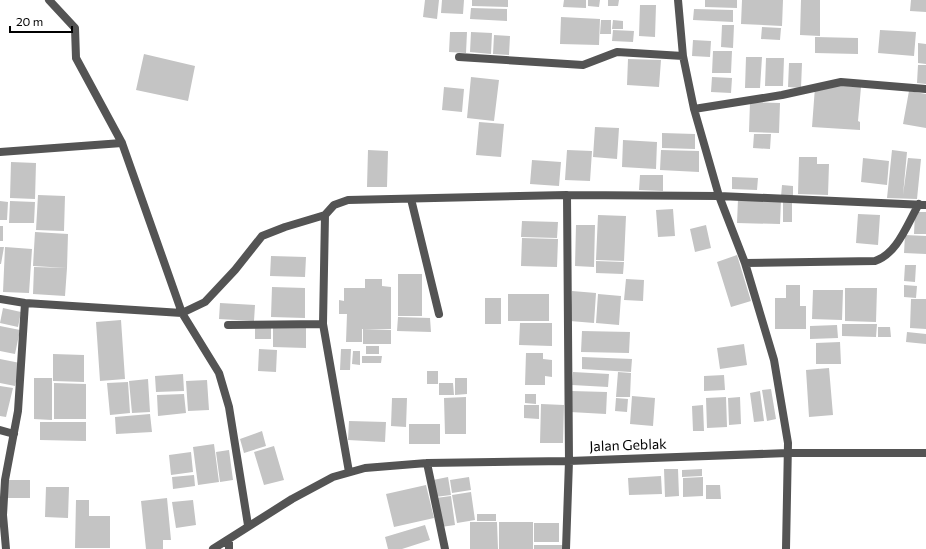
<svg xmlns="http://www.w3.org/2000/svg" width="926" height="549" font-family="Commissioner,sans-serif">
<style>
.building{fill:#c4c4c4}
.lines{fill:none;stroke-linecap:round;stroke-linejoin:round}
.minor{stroke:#545454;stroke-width:8}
.labels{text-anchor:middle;stroke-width:3.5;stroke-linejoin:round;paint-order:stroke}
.street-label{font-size:14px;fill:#000;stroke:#fff}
</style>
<rect width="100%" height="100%" fill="#fff"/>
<path class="building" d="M425,0H439L437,19L423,17Z
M442,0H464L463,14L441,13Z
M472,0H508V7L472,6Z
M564,0H586V8L563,7Z
M588,0H600L599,7L588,6Z
M608,0H619L618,6H608Z
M705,0H737V8L705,7Z
M742,0H783L782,26L741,24Z
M801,0H820V36L800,35Z
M911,0H926V12L910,11Z
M640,5H656L655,37L639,36Z
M471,8L507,9V21L470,19Z
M694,9L733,10V22L693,20Z
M561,17L600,19L599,45L560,44Z
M601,20H611V34H600Z
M613,20L623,21V29H612Z
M722,25H734L733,48L721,47Z
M762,27L781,28L780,40L761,39Z
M613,30L634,31L633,42L612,41Z
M880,30L916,32L914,56L878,53Z
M450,32H467L466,53L449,52Z
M471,32L492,33L491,54L470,52Z
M494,35L510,36L509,55L493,54Z
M815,37L858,38V54L815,53Z
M693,40L711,41L710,57L692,56Z
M918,43L926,44V64L918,63Z
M713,51H732L731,73H712Z
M144,54L195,66L188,101L136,90Z
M746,57H762L760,88H745Z
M766,58H784L783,86H765Z
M628,59L661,60L659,87L627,85Z
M789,63H802L801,88L788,87Z
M918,65H926V84L917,83Z
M471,77L499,80L494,121L467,118Z
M712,77L732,78L731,93L711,92Z
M833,85L861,87L858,121L860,122V130L812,127L815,87L833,88Z
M444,87L464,89L462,112L442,110Z
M909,91L926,94V128L903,124Z
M750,102L780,103L779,133L749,132Z
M479,122L504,124L501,157L476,155Z
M595,127L619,128L617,159L593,157Z
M662,133L695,134V149L662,148Z
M754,134H771L770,149L753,148Z
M623,140L657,142L656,169L622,167Z
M368,150L388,151L387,187H367Z
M567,150L592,151L590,181L565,180Z
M661,150L699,151V172L660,170Z
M892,150L907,152L903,195L908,158L921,159L917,199L887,198Z
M799,157H817V164H829L828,195L798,194Z
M863,158L889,161L887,185L861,182Z
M532,160L561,162L559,186L530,184Z
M11,162L36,163L35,199L10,198Z
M640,175H663V191L639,190Z
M732,177L758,178L757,190L732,189Z
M782,185L793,186V197H781Z
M38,195L65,196L64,231L36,230Z
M738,199L781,200L780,224L737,223Z
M0,201L8,202L7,220H0Z
M10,201L35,202L34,223H9Z
M783,202H792V222H783Z
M673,209L675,236L658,237L656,210Z
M915,212H926V234H914Z
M858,214L880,215L878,245L856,243Z
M598,215L626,216L624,261L596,260Z
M522,221L558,222L557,238L521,237Z
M576,225H595L594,267L575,266Z
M706,225L711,248L695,252L690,229Z
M0,226H3V241H0Z
M35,232L68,234L67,268L33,266Z
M905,235L926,236V254L904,253Z
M522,238L558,239L557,267L521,266Z
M0,247H4L1,264H0Z
M5,247L32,249L29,293L3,292Z
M737,255L751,301L731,307L717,262Z
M271,256L306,257L305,277L270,276Z
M596,261L624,262L623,274L596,273Z
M905,265H916L915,282L904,281Z
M34,267L67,268L65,296L33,294Z
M398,274H422V316H398Z
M365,279H382V286L391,287V315H380H391V329H362V342H346L347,314H339V300L344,301V288H365Z
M626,279L644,280L643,301L624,300Z
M786,285H800V306H806V329H775V298H786Z
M904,285L917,286L916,298L904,297Z
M272,287L305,288V318L271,317Z
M845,288H877L876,322L845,321Z
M813,290H843L842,320L812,319Z
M572,291L596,293L594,323L570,321Z
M508,294H549V321H508Z
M598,294L621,296L619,325L596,323Z
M485,298H501V324H485Z
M911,299H926V329L910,328Z
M220,303L255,305L254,321L219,319Z
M3,308L21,312L18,327L0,323Z
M398,317L430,318L431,332L397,331Z
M121,320L125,379L100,381L96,322Z
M520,323H552V346L519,345Z
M842,324H877L876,337L842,336Z
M837,325L838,338L810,339V326Z
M0,326L20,330L15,354L0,351Z
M255,326H271V339H255Z
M273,327H306V348L273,347Z
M878,327H890L891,337H878Z
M363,329L391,330V344H363Z
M582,331L630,332L629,353L581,352Z
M907,332L926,334V344L906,342Z
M840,342L841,364H816V343Z
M744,344L747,365L720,369L717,348Z
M366,346H379V354H366Z
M259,349L277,350L276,372L258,371Z
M341,349H351L350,370H340Z
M353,351H360V365L352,364Z
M526,353H543V359L552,360V377L545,376V385H525Z
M53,354L84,355V382L53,381Z
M362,356H382L381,363H362Z
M582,357L632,359L631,372L582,369Z
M0,359L20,363L15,386L0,383Z
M829,368L833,415L809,417L806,370Z
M427,371H438V384H427Z
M573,372L609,374L608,387L572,385Z
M618,372L631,373L630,397H616Z
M183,374L184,391L156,392L155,376Z
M724,375L725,390L704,391V376Z
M34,378H52V420L34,419Z
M455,378H467V394L455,395Z
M148,379L150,412L132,413L129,381Z
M207,380L209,410L188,411L186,381Z
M128,382L130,413L110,415L107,383Z
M54,383L86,384V419H54Z
M439,383H453L454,395H439Z
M0,386L13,388L6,417L0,416Z
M771,389L776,419L767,421L762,390Z
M571,391L607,392L606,414L570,412Z
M760,391L764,421L754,422L750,393Z
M184,394L186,413L158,416L157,395Z
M525,394H536V404L525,403Z
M632,396L655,398L653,426L630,424Z
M466,397V434H445L444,398Z
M726,397L727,427L707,428L706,398Z
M740,397L741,424L729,425L728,398Z
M392,398H407L406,427L391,426Z
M616,398L628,399L627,412L615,411Z
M541,404L564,405L563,443H540Z
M524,405H539V419L524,418Z
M703,405L704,431H693L692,406Z
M150,414L152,432L116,434L115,417Z
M349,421L386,422L385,442L348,440Z
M40,422H86V441L40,440Z
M409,424H440V444H409Z
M262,431L266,446L244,453L240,439Z
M214,444L219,482L198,485L193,447Z
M274,446L284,480L264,485L254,452Z
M229,450L233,480L220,482L216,452Z
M191,452L193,472L171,475L169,455Z
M664,469H678L679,496L665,497Z
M702,469V476L682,477V470Z
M194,475L195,486L173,489L172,477Z
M661,476L662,494L629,495L628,478Z
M448,477L451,495L435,497L433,480Z
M469,477L471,490L452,493L450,480Z
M703,477V496L683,497V478Z
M8,480H30V498H8Z
M426,485L434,518L394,527L386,494Z
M706,485H720L721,499H706Z
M46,487H69L68,518L45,517Z
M471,492L475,520L457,523L452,495Z
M451,496L455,525L441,527L436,498Z
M167,498L171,540H163V549H146L141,501Z
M76,500H89V516H110V548H75Z
M193,500L196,525L176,528L172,502Z
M477,514H496V521H477Z
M470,522H497L498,549H470Z
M499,522H533V549H499Z
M534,523H559V542H534Z
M425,525L430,540L402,549H388L385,537Z
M534,545H562V549H534Z"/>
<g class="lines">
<path class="minor" d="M49,0L75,28L76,58L122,143L182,313L219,373L229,407L248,525
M678,0L683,56L694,109L719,196L745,263L774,360L788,443L786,549
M459,57L583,65L617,52L683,56
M694,109L782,95L841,82L926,89
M0,152L122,143
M411,199L439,314
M745,263L875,261C898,253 907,224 919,204
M0,299L25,303L182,313L205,302L235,270L262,236L285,227L325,215
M228,325L323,324
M0,430L14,434
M427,463L445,549
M349,472L323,324L325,215L334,205L348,200L567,195L719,196L926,205
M6,549L3,515L5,480L18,411L25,303
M213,549L292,499L333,477L365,468L427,463L569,461L788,453H926
M229,549V539
M566,549L569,461L567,195"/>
</g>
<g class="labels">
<g class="street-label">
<text transform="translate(628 445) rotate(-2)" y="5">Jalan Geblak</text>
</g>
</g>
<path d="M10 26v6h62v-6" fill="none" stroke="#000000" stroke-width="2"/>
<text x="16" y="26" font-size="12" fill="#000000" stroke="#ffffff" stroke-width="3" paint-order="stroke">20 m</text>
</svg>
